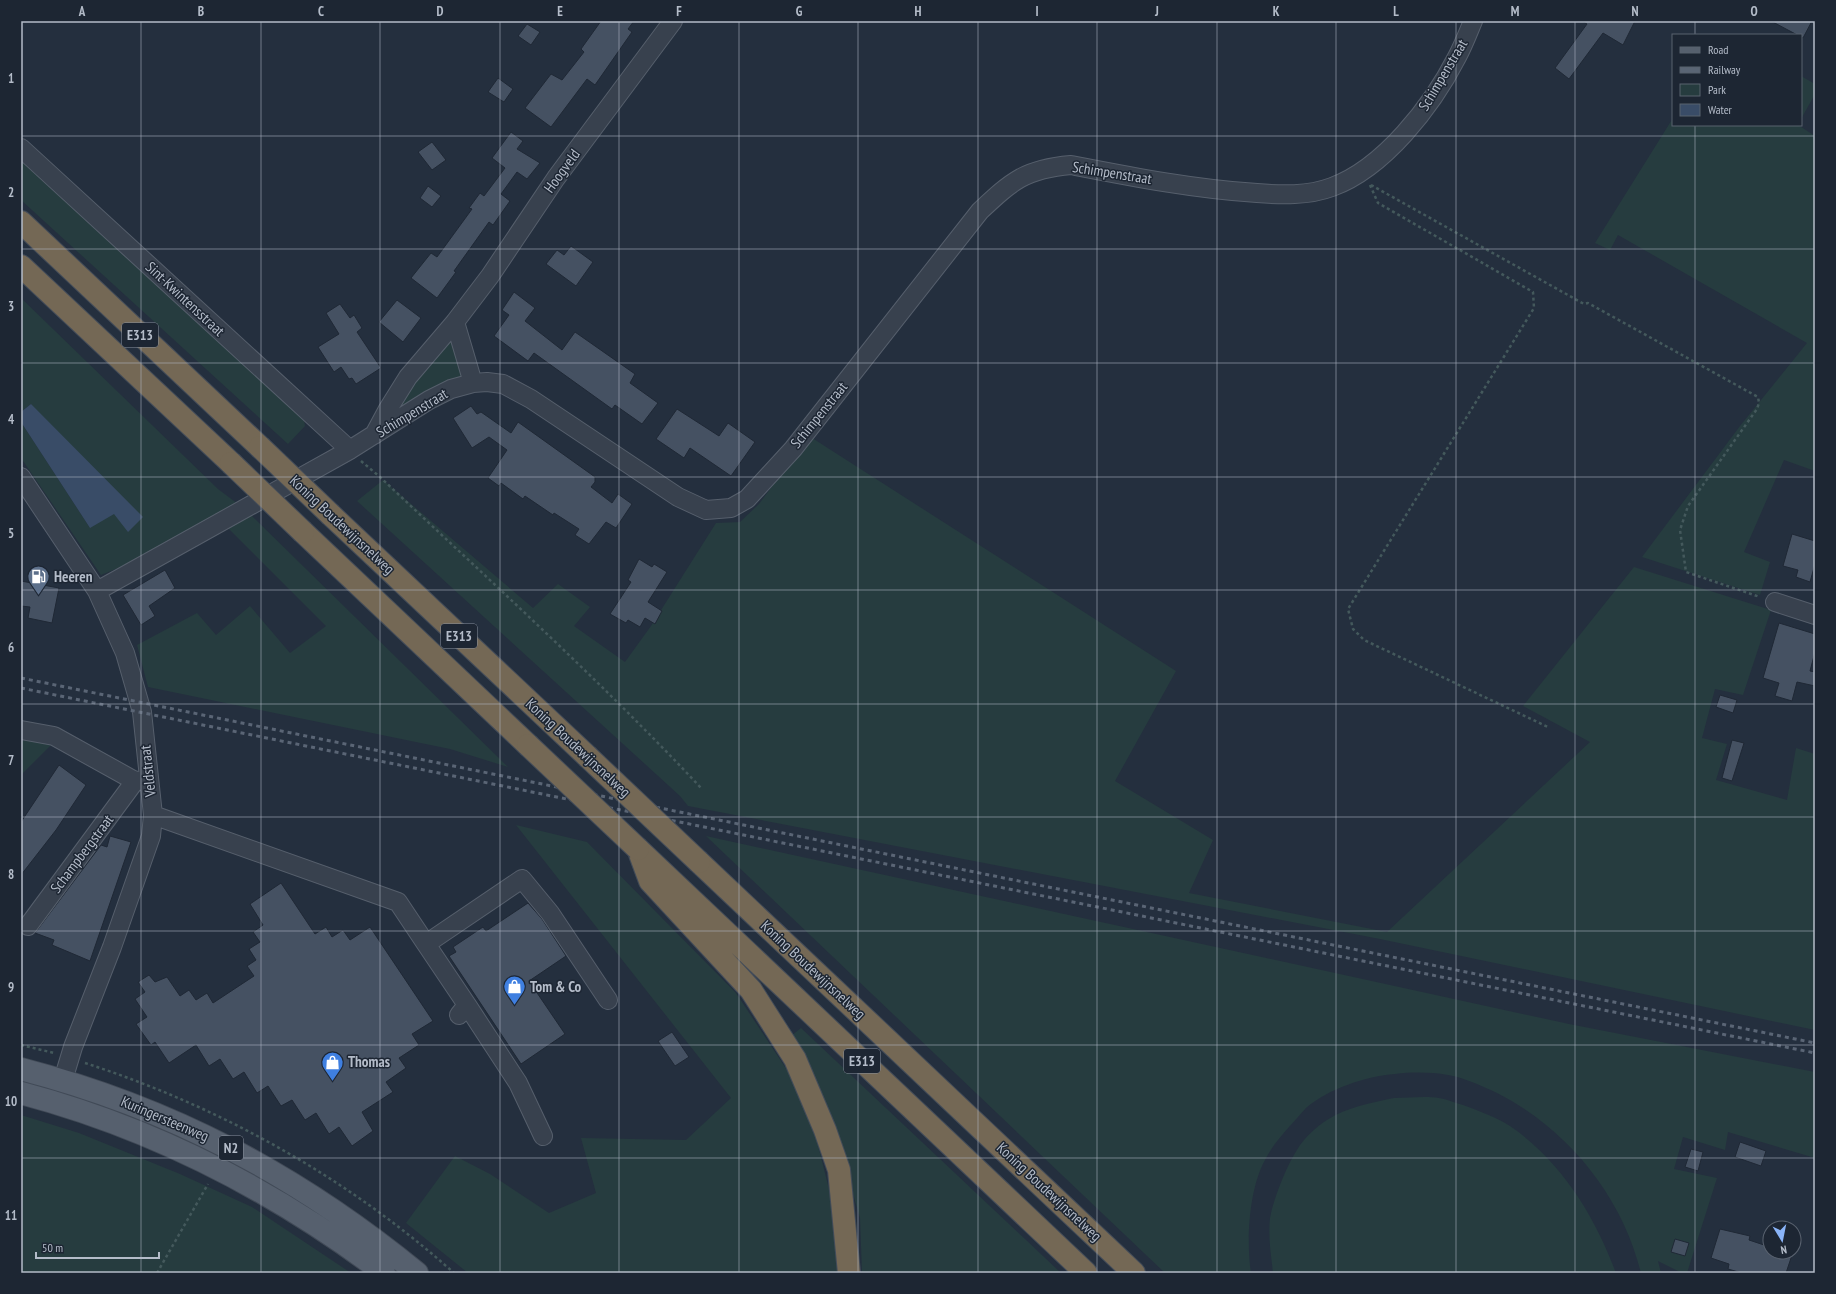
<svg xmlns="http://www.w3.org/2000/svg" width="1836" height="1294" font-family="'PT Sans Narrow',sans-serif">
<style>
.green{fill:#263c3f}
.water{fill:#394c67}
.building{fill:#455162;stroke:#1f2835}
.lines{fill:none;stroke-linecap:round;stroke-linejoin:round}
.minor-casing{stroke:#565f6c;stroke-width:20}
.major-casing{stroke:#414a57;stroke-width:24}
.highway-casing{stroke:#434c59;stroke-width:24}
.path{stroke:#44595c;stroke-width:2.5;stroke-dasharray:3 3;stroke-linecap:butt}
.minor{stroke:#38414e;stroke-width:18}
.major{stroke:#56606e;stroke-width:22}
.highway{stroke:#746855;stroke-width:22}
.rail{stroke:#5a6575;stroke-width:3;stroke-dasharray:4 4;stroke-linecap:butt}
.highway-bridge-casing{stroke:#434c59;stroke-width:24;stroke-linecap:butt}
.highway-bridge{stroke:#746855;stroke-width:22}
.grid{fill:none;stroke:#b4bcc9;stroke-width:1;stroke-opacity:0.55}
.labels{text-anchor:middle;stroke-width:3;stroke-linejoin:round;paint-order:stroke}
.shield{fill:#1d2633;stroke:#878f9c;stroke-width:1}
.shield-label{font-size:14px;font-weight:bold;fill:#b4bcc9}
.street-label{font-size:15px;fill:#b4bcc9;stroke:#1d2633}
.poi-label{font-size:15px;font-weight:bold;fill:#b4bcc9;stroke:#1d2633;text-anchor:start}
.neatline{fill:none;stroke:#b4bcc9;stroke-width:1.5}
.grid-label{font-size:13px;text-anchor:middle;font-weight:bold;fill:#b4bcc9}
</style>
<rect width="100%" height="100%" fill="#242f3e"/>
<path class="green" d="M1801,76L1815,84V94L1801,119Z
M1673,118V125H1798L1815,136V471L1784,460L1744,552L1770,562L1760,595L1642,557L1740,426L1807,343L1618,235L1610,250L1595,243Z
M21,161L304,419L305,426L288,444L21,200Z
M21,298L218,489L238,504L133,562L101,575L21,458V422L90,528L31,404L21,412Z
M454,337L462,371L461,376L455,381L394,415L420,370Z
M809,436L1176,671L1115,781L1213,840L1189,893L1387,932L1590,742L1523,706L1634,567L1771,610L1743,695L1715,689L1702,738L1727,744L1716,780L1787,800L1796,748L1815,754V1030L1380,939L688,806L680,796L357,501L383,480L533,608L558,584L590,607L574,626L625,662L651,626L716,523L740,522L759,504Z
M251,515L508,767L450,749L148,687L137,645L197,613L216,635L250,606L290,653L326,626L228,528Z
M24,740L51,745L21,775V743Z
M516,825L587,842L736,993L789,1073L817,1141L834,1209L838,1273H468L406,1223L455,1156L490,1174L549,1213L596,1193L581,1138L686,1140L731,1098Z
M706,836L1569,1024L1815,1072V1158L1728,1132L1725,1150L1683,1137L1674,1169L1717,1178L1687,1273H1682L1658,1261L1661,1273H1641C1622,1196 1568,1129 1497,1093C1482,1086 1465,1078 1448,1075C1430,1072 1412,1072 1395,1074C1366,1076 1328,1089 1306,1108C1300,1114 1295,1121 1289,1127C1280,1137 1271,1148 1265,1160C1249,1189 1246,1241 1251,1273H1165Z
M801,1028L1061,1273H862L860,1218L833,1126L791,1036Z
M1394,1098C1408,1098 1425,1096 1439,1098C1447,1099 1455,1103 1463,1105C1479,1111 1496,1117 1510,1126C1561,1161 1595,1216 1616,1273H1273C1271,1255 1268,1236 1270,1218C1274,1198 1286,1167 1297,1150C1303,1139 1316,1127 1327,1120C1347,1107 1371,1103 1394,1098Z
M21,1115L79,1133L180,1174L252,1207L351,1273H21Z"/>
<path class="water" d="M31,404L143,517L128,532L114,514L90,528L21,422V412Z"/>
<path class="building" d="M601,21H634L628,29L632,32L595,85L587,79L551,127L525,108L551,74L562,80L584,52L581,49Z
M1582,21H1635L1623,45L1603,33L1569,79L1555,68L1587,24Z
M1771,21H1812L1803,38Z
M527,24L540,32L531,45L518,36Z
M498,78L513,89L504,102L488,92Z
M511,132L523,141L517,149L540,163L527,179L517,172L501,194L510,201L493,225L489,222L454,271L456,272L437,298L411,278L431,253L437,257L472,209L469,208L480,193L484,196L505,168L492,158Z
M432,142L446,160L432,170L418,152Z
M428,186L441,196L432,207L420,198Z
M571,246L593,262L576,286L546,264L557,250L564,255Z
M514,292L535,308L525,321L562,350L575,332L635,374L630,383L658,403L642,424L615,405L612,409L534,353L528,361L494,336L509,315L502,310Z
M397,300L421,318L403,342L379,322Z
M340,304L350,318L354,315L362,328L357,332L381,368L356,384L352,378L349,379L341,367L334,372L318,347L339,334L326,313Z
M471,406L477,414L481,412L511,433L518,422L595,477V482L591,487L612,503L618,494L632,504L616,528L606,522L589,544L575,535L579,529L554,513L553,515L525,496L523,499L501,483L499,486L488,478L507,450L489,437L472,448L453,418Z
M677,409L719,436L728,423L755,442L731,476L690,448L684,458L656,439Z
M1792,534L1815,541V564L1810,582L1796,577L1798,570L1783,566Z
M639,559L652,567L654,564L667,572L648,602L662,611L655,624L645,618L640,627L628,620L626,623L610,614L631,582L628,580Z
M165,570L175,588L149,606L155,616L141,625L123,595Z
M21,581L59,588L52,623L28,618L30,607L21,606Z
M1779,623L1815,634V652L1810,671L1815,672V686L1797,682L1792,701L1775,696L1779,683L1763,678Z
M1720,695L1737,700L1733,713L1716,707Z
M1732,740L1744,743L1732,781L1722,778Z
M59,765L86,785L56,830L21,875V822Z
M110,836L131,842L90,961L52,945L54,940L35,933L101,845L107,847Z
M281,883L315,934L326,927L332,937L343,930L350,940L370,927L433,1021L412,1034L419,1045L399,1058L406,1068L386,1082L393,1092L362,1112L373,1131L352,1146L339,1127L329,1134L316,1113L305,1120L292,1100L281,1106L268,1086L257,1093L244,1072L233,1079L220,1059L209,1066L196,1045L169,1063L155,1042L151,1045L136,1024L147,1017L135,999L145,992L138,982L149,975L155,982L167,977L180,996L189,990L196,1000L207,993L213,1003L254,976L247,966L256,960L249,949L260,942L253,932L263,925L250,904Z
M528,903L542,919L566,956L529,981L565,1034L521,1064L449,956L456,952L453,947L483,927L486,931Z
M672,1032L689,1057L675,1066L658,1041Z
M1740,1142L1766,1151L1761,1166L1735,1157Z
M1691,1149L1703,1152L1698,1171L1685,1167Z
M1720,1229L1750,1236L1749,1240L1770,1247V1252H1783L1792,1255L1786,1273H1742L1728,1269L1729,1264L1711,1258Z
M1675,1239L1689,1243L1685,1256L1671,1252Z"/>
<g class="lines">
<defs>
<path id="minor" d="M21,148L350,450
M455,322L473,383
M374,435L388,409L408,377L455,322L490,276L556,178L673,21
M21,477L97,591L125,653L142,712L153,815L151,836L112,947L73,1047L63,1080
M97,591L348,451L429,400L451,389L473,383L487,382L503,384L531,399L678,497L706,510L731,508L747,499L793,449L980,211C1012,181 1025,169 1071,165C1133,177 1194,189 1257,193C1281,195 1308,196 1332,187C1384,168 1432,106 1457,57C1463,46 1468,33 1473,21
M1775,602L1815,615
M21,730L54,736L135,781L146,780
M153,815L398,902L426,944
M28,926L135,781
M467,1005L518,1083L543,1136
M459,1015L467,1005L426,944L522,879L550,913L608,1000"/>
<path id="major" d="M21,1069C171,1108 297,1175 417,1273
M21,1093C153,1128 275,1191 384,1273"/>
<path id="highway" d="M21,222L260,447
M21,266L231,463
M331,515L587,756
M303,532L528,745
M638,849L1086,1273
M640,854L650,881L751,990L795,1059L825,1130L839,1170L849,1273
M699,862L1134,1273"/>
</defs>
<use href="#minor" class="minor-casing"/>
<use href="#major" class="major-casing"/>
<use href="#highway" class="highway-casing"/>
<path class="path" d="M1370,185L1378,203L1533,292L1534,308L1348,609L1353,629L1364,640L1548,727
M1371,185L1584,304L1588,303L1758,397L1759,403L1757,409L1688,506L1680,530L1686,572L1760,597
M361,461L380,477C489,580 600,680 702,789
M21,1045L54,1053
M85,1063C221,1107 348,1178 454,1273
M157,1273L208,1184"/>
<use href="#minor" class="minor"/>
<use href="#major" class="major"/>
<use href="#highway" class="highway"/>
<path class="rail" d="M21,678L1815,1043
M21,688L1815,1053"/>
<defs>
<path id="highway-bridge" d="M260,447L331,515
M231,463L303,532
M528,745L638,849
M587,756L699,862"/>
</defs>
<use href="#highway-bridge" class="highway-bridge-casing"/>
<use href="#highway-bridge" class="highway-bridge"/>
</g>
<path class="grid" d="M141,21V1273M261,21V1273M380,21V1273M500,21V1273M619,21V1273M739,21V1273M858,21V1273M978,21V1273M1097,21V1273M1217,21V1273M1336,21V1273M1456,21V1273M1575,21V1273M1695,21V35M1695,125V1273M21,136H1815M21,249H1815M21,363H1815M21,477H1815M21,590H1815M21,704H1815M21,817H1815M21,931H1815M21,1045H1815M21,1158H1815"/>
<defs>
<symbol id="fuel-pin" viewBox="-11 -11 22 30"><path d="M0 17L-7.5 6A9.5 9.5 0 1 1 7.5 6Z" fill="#5c6f8a" stroke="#1d2633"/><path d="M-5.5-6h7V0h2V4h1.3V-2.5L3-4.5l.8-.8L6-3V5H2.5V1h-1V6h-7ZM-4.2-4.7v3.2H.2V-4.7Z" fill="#fff"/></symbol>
<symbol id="shop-pin" viewBox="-11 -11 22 30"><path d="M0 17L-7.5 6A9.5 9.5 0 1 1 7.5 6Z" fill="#3f7fe0" stroke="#1d2633"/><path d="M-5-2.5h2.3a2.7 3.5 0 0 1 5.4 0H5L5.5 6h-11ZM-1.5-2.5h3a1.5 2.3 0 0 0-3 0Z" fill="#fff"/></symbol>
</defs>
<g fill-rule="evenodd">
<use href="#fuel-pin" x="26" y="564" width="25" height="34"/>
<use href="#shop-pin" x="502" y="974" width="25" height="34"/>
<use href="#shop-pin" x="320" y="1050" width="25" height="34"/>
</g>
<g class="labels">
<g class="shield">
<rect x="122" y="323" width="36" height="24" rx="3"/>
<rect x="441" y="624" width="36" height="24" rx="3"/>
<rect x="844" y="1049" width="36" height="24" rx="3"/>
<rect x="219" y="1136" width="24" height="24" rx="3"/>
</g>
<g class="shield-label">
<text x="140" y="340">E313</text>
<text x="459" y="641">E313</text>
<text x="862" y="1066">E313</text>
<text x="231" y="1153">N2</text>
</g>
<g class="street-label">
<text transform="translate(1443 75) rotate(-59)" y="5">Schimpenstraat</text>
<text transform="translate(562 171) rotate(-54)" y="5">Hoogveld</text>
<text transform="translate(1112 173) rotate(9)" y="5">Schimpenstraat</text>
<text transform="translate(185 299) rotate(43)" y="5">Sint-Kwintensstraat</text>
<text transform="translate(412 413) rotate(-31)" y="5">Schimpenstraat</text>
<text transform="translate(819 415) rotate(-51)" y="5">Schimpenstraat</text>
<text transform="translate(342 525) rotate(43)" y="5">Koning Boudewijnsnelweg</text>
<text transform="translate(578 748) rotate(43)" y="5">Koning Boudewijnsnelweg</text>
<text transform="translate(148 771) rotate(-96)" y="5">Veldstraat</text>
<text transform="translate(82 854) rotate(-53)" y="5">Schampbergstraat</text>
<text transform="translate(813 970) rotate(43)" y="5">Koning Boudewijnsnelweg</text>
<text transform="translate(165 1119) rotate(23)" y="5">Kuringersteenweg</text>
<text transform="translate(1049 1192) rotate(43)" y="5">Koning Boudewijnsnelweg</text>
</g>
<g class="poi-label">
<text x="54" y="582">Heeren</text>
<text x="530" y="992">Tom &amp; Co</text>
<text x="348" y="1067">Thomas</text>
</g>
</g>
<rect width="1836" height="1294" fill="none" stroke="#1d2633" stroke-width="44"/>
<rect x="1672" y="34" width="130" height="92" fill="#1d2633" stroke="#59626f"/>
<rect x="1680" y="47" width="20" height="6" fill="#56606e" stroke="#59626f"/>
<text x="1708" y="54" font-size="12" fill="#b4bcc9">Road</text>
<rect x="1680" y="67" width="20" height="6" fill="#5a6575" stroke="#59626f"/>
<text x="1708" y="74" font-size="12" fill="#b4bcc9">Railway</text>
<rect x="1680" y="84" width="20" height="12" fill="#263c3f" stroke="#59626f"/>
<text x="1708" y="94" font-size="12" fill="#b4bcc9">Park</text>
<rect x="1680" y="104" width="20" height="12" fill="#394c67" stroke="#59626f"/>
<text x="1708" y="114" font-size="12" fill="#b4bcc9">Water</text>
<g transform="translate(1782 1240) rotate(170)"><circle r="19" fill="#1d2633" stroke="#59626f"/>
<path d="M0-3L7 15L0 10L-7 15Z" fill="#8ab4f8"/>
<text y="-6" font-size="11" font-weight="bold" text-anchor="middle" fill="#b4bcc9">N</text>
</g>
<path d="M36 1252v6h123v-6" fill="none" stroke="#b4bcc9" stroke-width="2"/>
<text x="42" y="1252" font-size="12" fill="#b4bcc9" stroke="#1d2633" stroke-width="3" paint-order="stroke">50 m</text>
<rect x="22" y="22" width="1792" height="1250" class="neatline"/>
<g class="grid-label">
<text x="82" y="16">A</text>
<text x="201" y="16">B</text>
<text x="321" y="16">C</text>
<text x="440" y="16">D</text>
<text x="560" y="16">E</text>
<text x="679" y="16">F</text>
<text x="799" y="16">G</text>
<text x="918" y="16">H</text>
<text x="1037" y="16">I</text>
<text x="1157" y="16">J</text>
<text x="1276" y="16">K</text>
<text x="1396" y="16">L</text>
<text x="1515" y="16">M</text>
<text x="1635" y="16">N</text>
<text x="1754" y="16">O</text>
<text x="11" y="83">1</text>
<text x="11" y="197">2</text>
<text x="11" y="311">3</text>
<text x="11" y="424">4</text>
<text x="11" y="538">5</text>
<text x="11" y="652">6</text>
<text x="11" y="765">7</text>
<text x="11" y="879">8</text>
<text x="11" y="992">9</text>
<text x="11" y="1106">10</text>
<text x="11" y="1220">11</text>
</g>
</svg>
